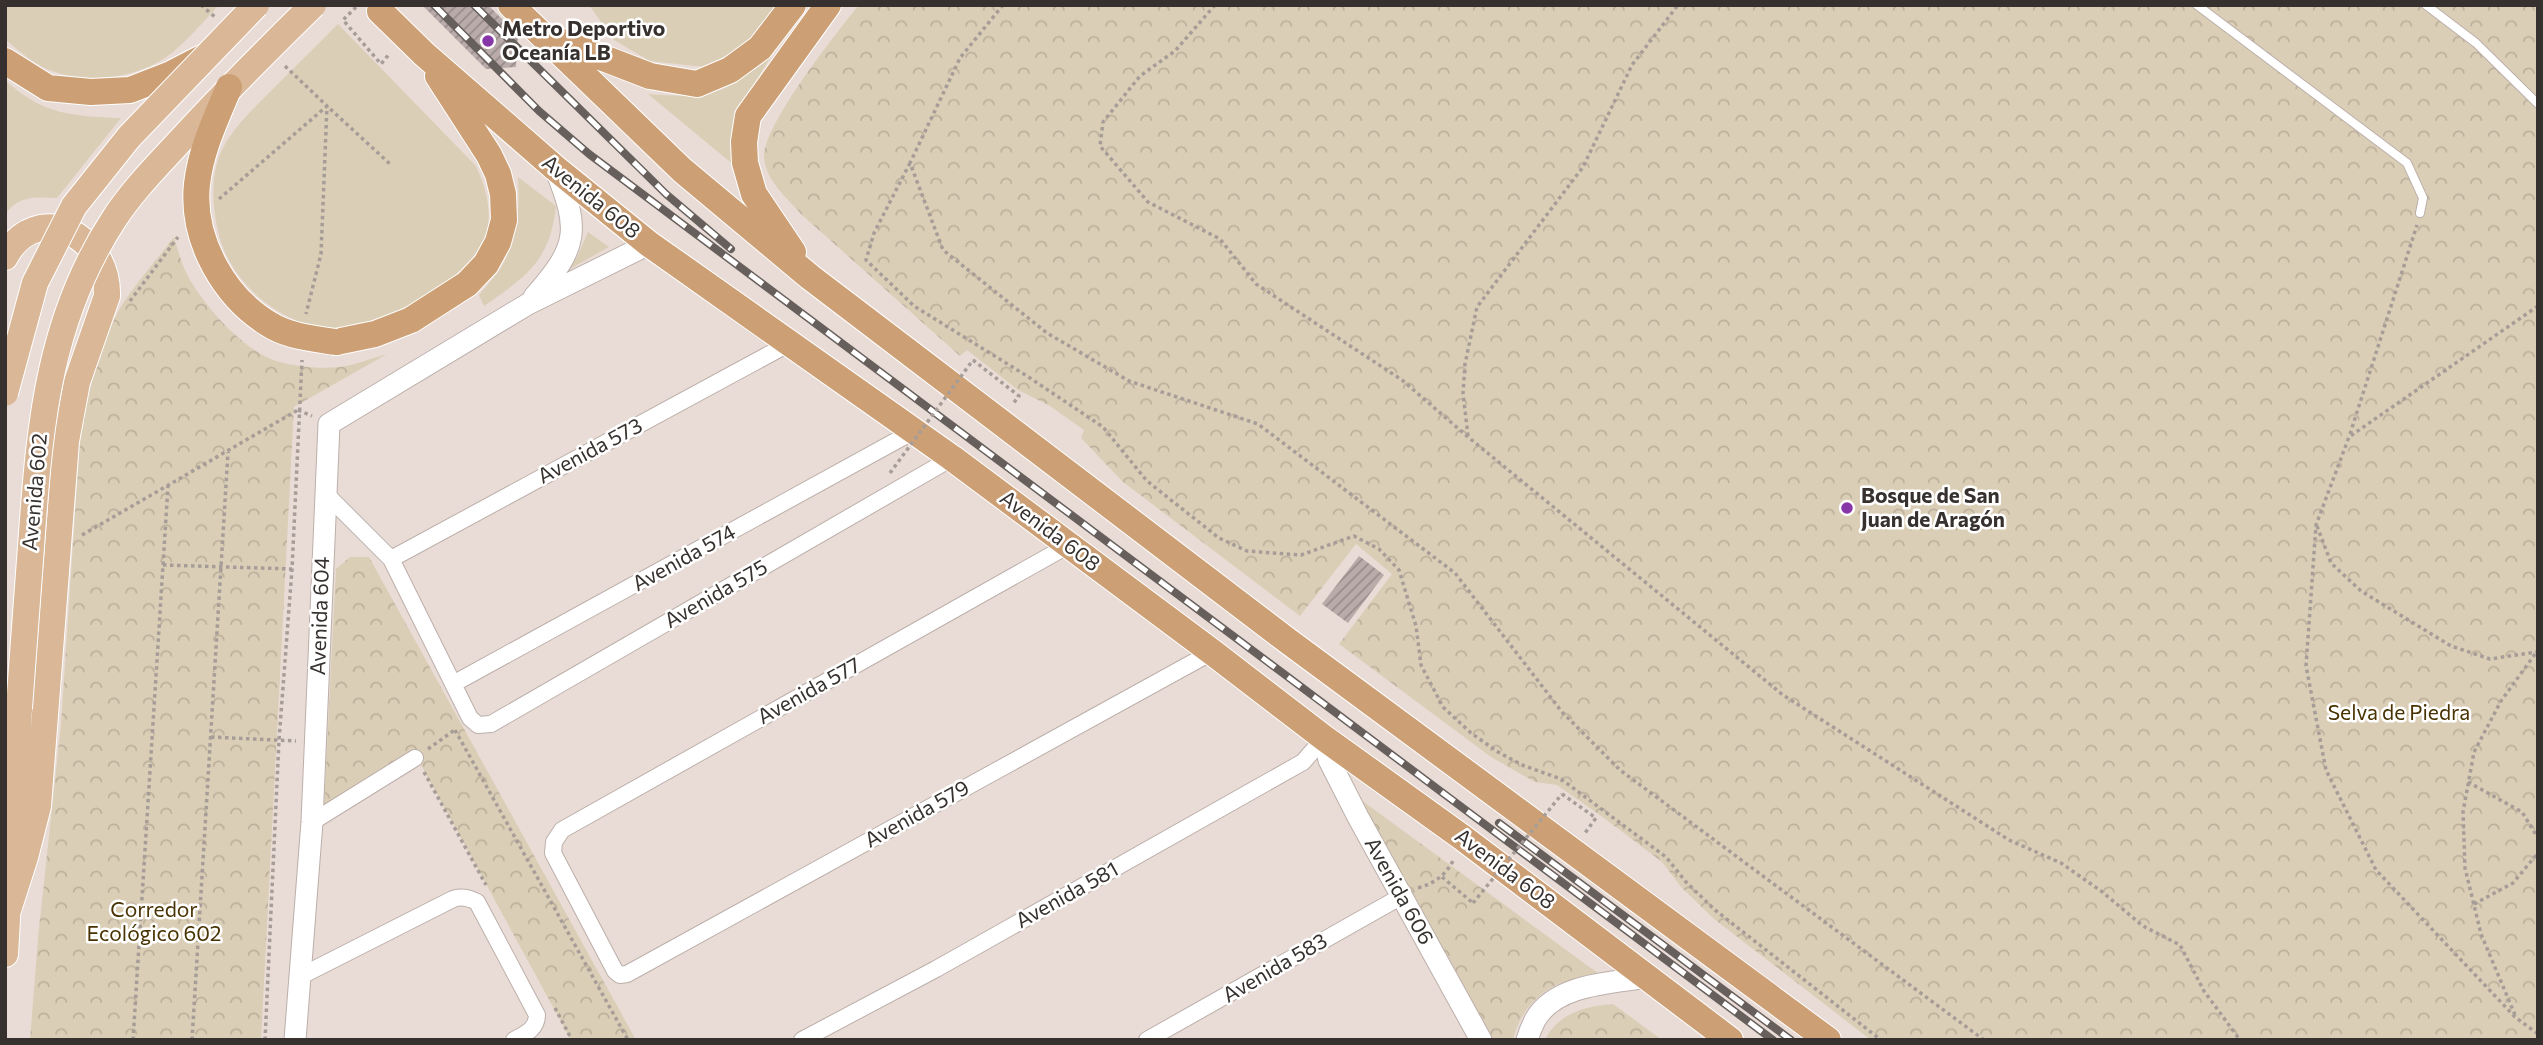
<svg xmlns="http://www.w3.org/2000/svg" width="2543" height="1045" font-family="Commissioner,sans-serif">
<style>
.grass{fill:#dbceb6}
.park{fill:url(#park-crowns)}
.building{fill:url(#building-hatch)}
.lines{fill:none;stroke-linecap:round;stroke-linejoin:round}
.service-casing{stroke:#bcafaa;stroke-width:10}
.minor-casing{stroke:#bcafaa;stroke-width:18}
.tertiary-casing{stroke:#bcafaa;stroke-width:23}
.primary-casing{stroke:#fff;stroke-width:28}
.trunk-casing{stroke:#fff;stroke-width:28}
.path{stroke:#a79d98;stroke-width:3.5;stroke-dasharray:3.5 3.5;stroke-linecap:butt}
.service{stroke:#fff;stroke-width:8}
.minor{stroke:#fff;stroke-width:16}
.tertiary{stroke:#fff;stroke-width:21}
.primary{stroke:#d9b797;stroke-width:26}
.trunk{stroke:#cc9f74;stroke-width:26}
.rail-casing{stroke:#665f5b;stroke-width:8}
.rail{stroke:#fff;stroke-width:5;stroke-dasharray:16;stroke-linecap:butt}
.primary-bridge-casing{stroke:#fff;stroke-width:28;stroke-linecap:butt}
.trunk-bridge-casing{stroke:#fff;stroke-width:28;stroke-linecap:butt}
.path-bridge{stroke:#a79d98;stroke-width:3.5;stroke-dasharray:3.5 3.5;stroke-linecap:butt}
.primary-bridge{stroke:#d9b797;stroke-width:26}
.trunk-bridge{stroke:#cc9f74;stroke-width:26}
.poi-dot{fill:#8636a6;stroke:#fff;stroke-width:2.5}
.labels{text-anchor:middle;stroke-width:5;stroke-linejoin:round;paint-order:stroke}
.poi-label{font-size:21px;font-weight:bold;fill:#36312e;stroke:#fff;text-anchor:start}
.street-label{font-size:21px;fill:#36312e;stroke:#fff}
.park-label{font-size:21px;fill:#483201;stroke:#fff}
</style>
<defs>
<pattern id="park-crowns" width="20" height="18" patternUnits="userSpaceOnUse" patternTransform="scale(1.75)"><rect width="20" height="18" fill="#dbceb6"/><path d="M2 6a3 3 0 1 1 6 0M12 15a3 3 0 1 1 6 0" fill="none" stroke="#bdb19d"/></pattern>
<pattern id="building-hatch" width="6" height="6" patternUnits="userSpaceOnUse" patternTransform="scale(1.75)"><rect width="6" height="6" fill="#b9aba9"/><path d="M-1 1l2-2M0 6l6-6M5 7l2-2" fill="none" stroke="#978c8a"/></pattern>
</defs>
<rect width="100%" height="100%" fill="#e9dcd6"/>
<path class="grass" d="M5,5H219C202,23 185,44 165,58C134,78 89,84 55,72C36,66 20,52 5,39Z
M589,5H777L747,45L704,67L650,61L614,40Z
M338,24L476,166C485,186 491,206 488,227C483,254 455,277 434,290C407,307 378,324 347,328C289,334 230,286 218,231C211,200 210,166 228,139C240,121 256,106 271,91C293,69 316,46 338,24Z
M771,56L745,100L735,166L648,94C712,99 721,95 771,56Z
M5,80C43,115 72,116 121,118L57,198C37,197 17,195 5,215Z
M518,177L556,206C550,261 527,276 484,306L479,295C486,286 494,278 500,269C517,242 520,208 518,177Z
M588,232L609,247L568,270L577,257Z"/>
<path class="park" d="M859,5H2538V1040H1871L1714,919L1682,888L1662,862L1604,818L1557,785L1535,782L1491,757L1339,644L1392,574L1356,544L1300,616L1123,482L1081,438L1084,430L1050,406L1018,390L967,350L960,356L802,215C788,199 765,180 764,157C763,125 837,32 859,5Z
M174,237C177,247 180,258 184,268C198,300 242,350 276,361C296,367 320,369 340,367C356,365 372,358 387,354L294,407L261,1040H30L38,938L61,724L80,438C88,395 97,349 119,310C134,285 156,261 174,237Z
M350,557H369L636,1040H571L414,752L324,805L336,569Z
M1357,797L1599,974C1587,978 1573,979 1561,983C1537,992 1518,1015 1513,1040H1492Z
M1613,1004L1662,1040H1545C1558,1013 1586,1006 1613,1004Z"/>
<path class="building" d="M422,5H488L518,35L516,67L486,69Z
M1359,556L1384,575L1348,623L1322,604Z"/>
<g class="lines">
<defs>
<path id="service" d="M2197,5L2407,163L2423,198L2420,213
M2426,5L2476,43L2538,104"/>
<path id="minor" d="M325,493L391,559L470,718L478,725L491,724L952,458
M1069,545L562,830L554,842L553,853L615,971L620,975L627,974L1212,652
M391,559L790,343
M453,684L914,431
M312,822L415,758
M299,977L453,899C461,896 469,898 477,902L537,1015C537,1029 525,1034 514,1040
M802,1040L936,969L1303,762L1324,738
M1147,1040L1402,896"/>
<path id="tertiary" d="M534,297C579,246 580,230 555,168
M1324,738L1329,760L1358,817L1481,1040
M295,1040L312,822L329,424L528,304L649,244
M1527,1040C1529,1033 1532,1026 1535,1020C1556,983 1613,983 1649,977"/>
<path id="primary" d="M5,257C35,199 109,234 107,296L77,382L66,441L38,806L25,857L8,910
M5,954L19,708"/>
<path id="trunk" d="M511,5L682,170L810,277L1288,641L1828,1040
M380,11L424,54L555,168L649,244L952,458L1212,652L1324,738L1463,838L1730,1040
M554,39L650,76L697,84L730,70L760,48L793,5
M5,61L48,88L91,92L130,90L171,74L202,58
M793,252L754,194L745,163L744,142L748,116L828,5
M336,342L375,334L411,320L467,284L486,264L498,242L504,220L503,194L498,174L489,155L438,76"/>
</defs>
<use href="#service" class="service-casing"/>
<use href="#minor" class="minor-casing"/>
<use href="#tertiary" class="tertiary-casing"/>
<use href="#primary" class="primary-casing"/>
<use href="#trunk" class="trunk-casing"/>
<path class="path" d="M201,5L215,17
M1003,5L960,58L910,163L943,250L1047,333L1129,381L1258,424L1455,573L1562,712L1620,770L1984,1040
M1215,5L1175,51L1140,76L1103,122L1100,146L1148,202L1220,239L1256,284L1402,380L1468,437L1783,695L2009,840L2061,863L2101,891L2143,926L2180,945L2204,991L2240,1040
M356,7L343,20L381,64L390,53
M285,66L327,106L321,254L306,314
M910,163L874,233L866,260L914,306L1027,376L1103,427L1147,481L1219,538L1247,551L1301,555L1354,536L1379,549L1399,570L1416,626L1421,665L1443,707L1471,733L1498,752L1522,765L1561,779L1666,857L1686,882L1715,910L1881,1040
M219,199L327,106L390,164
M130,301L178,237
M2538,306L2349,437L2316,525L2306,666L2326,770L2376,870L2515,1017L2538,1034
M973,360L1019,396L1012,405
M298,410L312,416
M2350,434L2417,225
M1468,436L1463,393L1465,364L1477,307L1583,167L1632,65L1678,5
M2317,526L2331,563L2361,591L2451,646L2490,659L2536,652
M82,535L298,410
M163,565L292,569
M455,730L628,1040
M211,737L296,741
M428,749L456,729
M424,772L486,885
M2468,782L2522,812L2538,838
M1562,794L1596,818L1585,833
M1442,877L1473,903
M1418,888C1435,883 1446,875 1454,859
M2474,904L2513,883L2538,853
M555,1008L572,1040
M2515,1015L2481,934L2465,868L2463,812L2474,752L2501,701L2538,650
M133,1040L168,486
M192,1040L228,452
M265,1040L279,740L292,569L302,360"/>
<use href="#service" class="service"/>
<use href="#minor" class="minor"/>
<use href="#tertiary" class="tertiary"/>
<use href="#primary" class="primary"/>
<use href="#trunk" class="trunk"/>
<defs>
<path id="rail" d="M434,5L539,111L589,154L1773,1040
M474,5L666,194L731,249
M1499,823L1791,1040"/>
</defs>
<use href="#rail" class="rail-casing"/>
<use href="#rail" class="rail"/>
<defs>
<path id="primary-bridge" d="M5,393L35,283L74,206L129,137L256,5
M19,708C23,650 28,591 32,533C40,420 50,317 114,219C132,191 157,166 179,142C222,95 267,50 313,5"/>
<path id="trunk-bridge" d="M229,87C216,119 201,149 197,184C191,240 225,300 274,327C293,337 316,339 336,342"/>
</defs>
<use href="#primary-bridge" class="primary-bridge-casing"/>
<use href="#trunk-bridge" class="trunk-bridge-casing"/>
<path class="path-bridge" d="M890,473L973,360
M1473,903L1562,794"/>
<use href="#primary-bridge" class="primary-bridge"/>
<use href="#trunk-bridge" class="trunk-bridge"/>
</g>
<g class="poi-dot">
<circle cx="488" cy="41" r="7"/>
<circle cx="1847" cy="508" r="7"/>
</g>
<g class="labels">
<g class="poi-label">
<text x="502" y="36">Metro Deportivo<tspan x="502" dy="24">Oceanía LB</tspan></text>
<text x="1861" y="503">Bosque de San<tspan x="1861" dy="24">Juan de Aragón</tspan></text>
</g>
<g class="street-label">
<text transform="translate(591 197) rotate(39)" y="7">Avenida 608</text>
<text transform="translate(590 451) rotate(-28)" y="7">Avenida 573</text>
<text transform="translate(35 492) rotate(-85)" y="7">Avenida 602</text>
<text transform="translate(1050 531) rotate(37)" y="7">Avenida 608</text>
<text transform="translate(684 558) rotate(-29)" y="7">Avenida 574</text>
<text transform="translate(716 594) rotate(-30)" y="7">Avenida 575</text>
<text transform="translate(320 616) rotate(-88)" y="7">Avenida 604</text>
<text transform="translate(809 691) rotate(-29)" y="7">Avenida 577</text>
<text transform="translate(917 814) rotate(-29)" y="7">Avenida 579</text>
<text transform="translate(1505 869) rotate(37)" y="7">Avenida 608</text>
<text transform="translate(1399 891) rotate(61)" y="7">Avenida 606</text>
<text transform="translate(1067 895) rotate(-29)" y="7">Avenida 581</text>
<text transform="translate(1275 968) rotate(-30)" y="7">Avenida 583</text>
</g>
<g class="park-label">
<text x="2399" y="720">Selva de Piedra</text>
<text x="154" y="917">Corredor<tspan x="154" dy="24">Ecológico 602</tspan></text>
</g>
</g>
<rect width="2543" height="1045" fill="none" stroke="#36312e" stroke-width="14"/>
</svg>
